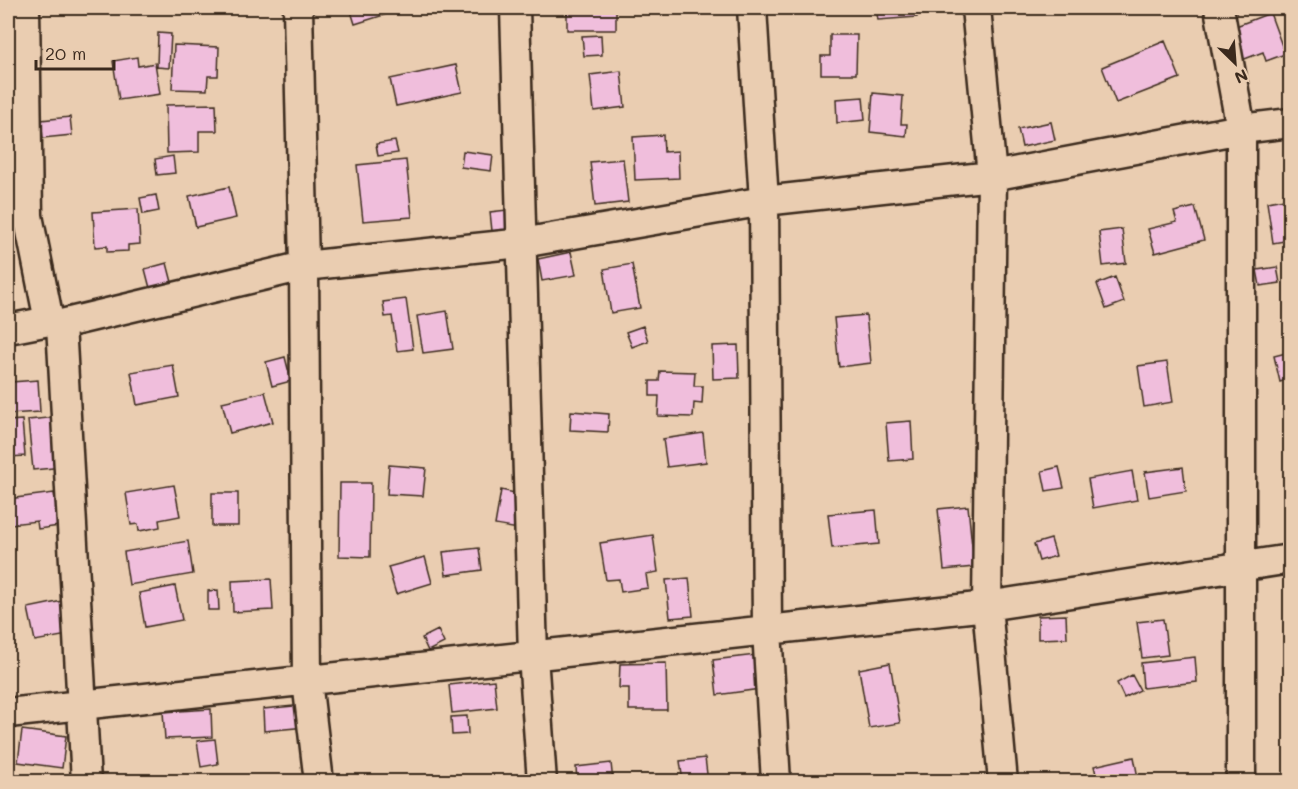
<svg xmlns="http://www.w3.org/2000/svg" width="1298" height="789" font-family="Mali,sans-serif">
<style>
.building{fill:#f0bedc;stroke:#3b2a1e;stroke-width:1.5}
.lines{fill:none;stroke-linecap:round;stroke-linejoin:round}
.street-casing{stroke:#3b2a1e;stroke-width:33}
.street{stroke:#eacdb1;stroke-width:28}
</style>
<rect width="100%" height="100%" fill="#eacdb1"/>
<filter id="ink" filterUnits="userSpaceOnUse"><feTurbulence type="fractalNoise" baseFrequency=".0167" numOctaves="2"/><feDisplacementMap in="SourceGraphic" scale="12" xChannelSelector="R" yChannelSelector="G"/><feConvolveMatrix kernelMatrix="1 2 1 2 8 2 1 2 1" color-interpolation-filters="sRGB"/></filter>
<g filter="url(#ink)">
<path class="building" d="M350,8H402L403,9L355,24Z
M567,8H616V30H567Z
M654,8H673L655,12Z
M876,8H917V17L878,20Z
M1270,13L1285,54L1266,61L1263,52L1242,60L1231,28Z
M158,33L171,34L169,68L157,67Z
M601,35L602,55L584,56L582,36Z
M830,35H857L856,74H821V56H830Z
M1165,41L1180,78L1116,103L1102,67Z
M174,45L219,47L218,76H208L207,90L172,89Z
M137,57L138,66L155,63L160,94L119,100L113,61Z
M456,65L462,92L396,106L390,79Z
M621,71L625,107L594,111L590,75Z
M873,93L903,96L901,124H907L906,136L870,132Z
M863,97L865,120L837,123L836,99Z
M216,104L217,131H199V152L167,153L166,105Z
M70,117L72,135L43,138L41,120Z
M1051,122L1055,140L1022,147L1018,129Z
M663,135L664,152L678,151L679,178L635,180L633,137Z
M395,141L398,153L378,156L376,144Z
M463,151L493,155L491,171L461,167Z
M173,156L175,173L157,175L155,159Z
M623,159L628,202L595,206L590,162Z
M406,160L412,217L363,221L357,165Z
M229,187L236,218L196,227L189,196Z
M156,195L159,211L143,214L140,198Z
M1290,198V240L1273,243L1267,202Z
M1195,207L1204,240L1155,253L1148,229L1177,222L1174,212Z
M138,209L140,244L128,245V251L107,252V246L95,247L93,212Z
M507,210L510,229L492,231L490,212Z
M1122,229L1126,263L1103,266L1099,232Z
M571,252L576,275L542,281L538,259Z
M167,263L174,290L152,296L145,269Z
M632,264L640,308L611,313L604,269Z
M1277,267L1280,283L1260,286L1257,270Z
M1115,277L1124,302L1106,309L1097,284Z
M406,299L413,349L397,351L392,316L385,317L383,302Z
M447,311L453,349L423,353L417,316Z
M866,315L871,363L839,367L834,318Z
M643,326L648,341L632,347L626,332Z
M738,345L739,378L713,379L712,346Z
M1290,352V379L1280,382L1274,356Z
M285,357L291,381L272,386L266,362Z
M1167,362L1173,402L1144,407L1138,366Z
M173,365L179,397L137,405L131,372Z
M660,371L695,372L694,386H703L702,404L694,403L693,417L658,416L659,396H650V381H659Z
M38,380L40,412L8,414V388H11V382Z
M265,392L273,422L230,433L222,402Z
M571,411L609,414L608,432L570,430Z
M58,417L63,467L33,470L28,420Z
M22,420L25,456L8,457V421Z
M911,421L913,459L889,461L886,423Z
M703,433L706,462L667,467L663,439Z
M1290,450V471L1285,451Z
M389,465L426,468L423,496L387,494Z
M1059,467L1064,488L1046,491L1042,471Z
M1183,467L1186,491L1149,497L1145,472Z
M1132,471L1137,500L1093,508L1088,479Z
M340,483H371L370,557L339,556Z
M174,485L180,516L159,520L160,527L139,531L138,524L131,525L126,493Z
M501,490L524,495L518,529L495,525Z
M54,493L59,526L38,529L37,521L11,524L8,499Z
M212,493H238V526H212Z
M968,506L974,567L944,570L938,509Z
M876,510L879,544L832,548L828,514Z
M653,535L658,572L646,574L648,588L621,592L619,579L606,580L600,543Z
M1051,539L1056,556L1039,561L1034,544Z
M188,541L193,574L129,585L124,552Z
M479,548L482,570L446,575L443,552Z
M425,557L432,583L396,594L388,567Z
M689,578L693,616L670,618L666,580Z
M271,579L273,610L233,612L232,581Z
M175,586L182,620L145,627L139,593Z
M218,590L219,610H208V591Z
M72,599L79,633L35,641L28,608Z
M1066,615L1067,638L1038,639V616Z
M1163,619L1168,655L1142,658L1137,622Z
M438,630L444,643L428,651L422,638Z
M756,655L760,689L717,695L713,660Z
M1195,657L1197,682L1143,688L1141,663Z
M666,663L667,710H629V688H619L620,664Z
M890,663L900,723L869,728L859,669Z
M1132,675L1140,690L1124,698L1117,683Z
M494,680L497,708L452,713L449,685Z
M304,705L306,727L264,731L263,709Z
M211,709L212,737L165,739L163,712Z
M467,716L468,734L452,735L451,717Z
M22,730L66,736L62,768L18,762Z
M215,739L218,764L201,767L197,741Z
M1134,757L1138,778L1098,782L1094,766Z
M705,758L708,782H683L680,761Z
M611,763L613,782H577L576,767Z
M477,776L478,782H454L453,779Z
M901,778V782H877V780Z"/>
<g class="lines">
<defs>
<path id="street" d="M25,8L28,216L49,321
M298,8L304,266L307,681L319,782
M515,8L533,656L542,782
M752,8L764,201L767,630L776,782
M976,8L992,176L987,606L1003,782
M1219,8L1241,129V782
M61,324L86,782
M8,329L49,321L61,324L304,266L522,243L764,201L992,176L1241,129L1290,123
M8,713L987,606L1290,559"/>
</defs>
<use href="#street" class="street-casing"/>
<use href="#street" class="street"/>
</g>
</g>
<rect width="1298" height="789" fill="none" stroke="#eacdb1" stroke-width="30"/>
<rect x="15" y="15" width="1268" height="759" fill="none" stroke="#3b2a1e" stroke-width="2" filter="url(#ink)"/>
<g transform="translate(1235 63) rotate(155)" stroke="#eacdb1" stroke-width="4.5" paint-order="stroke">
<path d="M0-4.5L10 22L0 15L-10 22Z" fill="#3b2a1e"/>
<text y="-9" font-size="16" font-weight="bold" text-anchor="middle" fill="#3b2a1e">N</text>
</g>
<path d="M36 60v9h78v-9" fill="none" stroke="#3b2a1e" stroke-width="3"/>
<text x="45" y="60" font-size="18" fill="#3b2a1e" stroke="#eacdb1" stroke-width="4.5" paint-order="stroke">20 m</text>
</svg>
